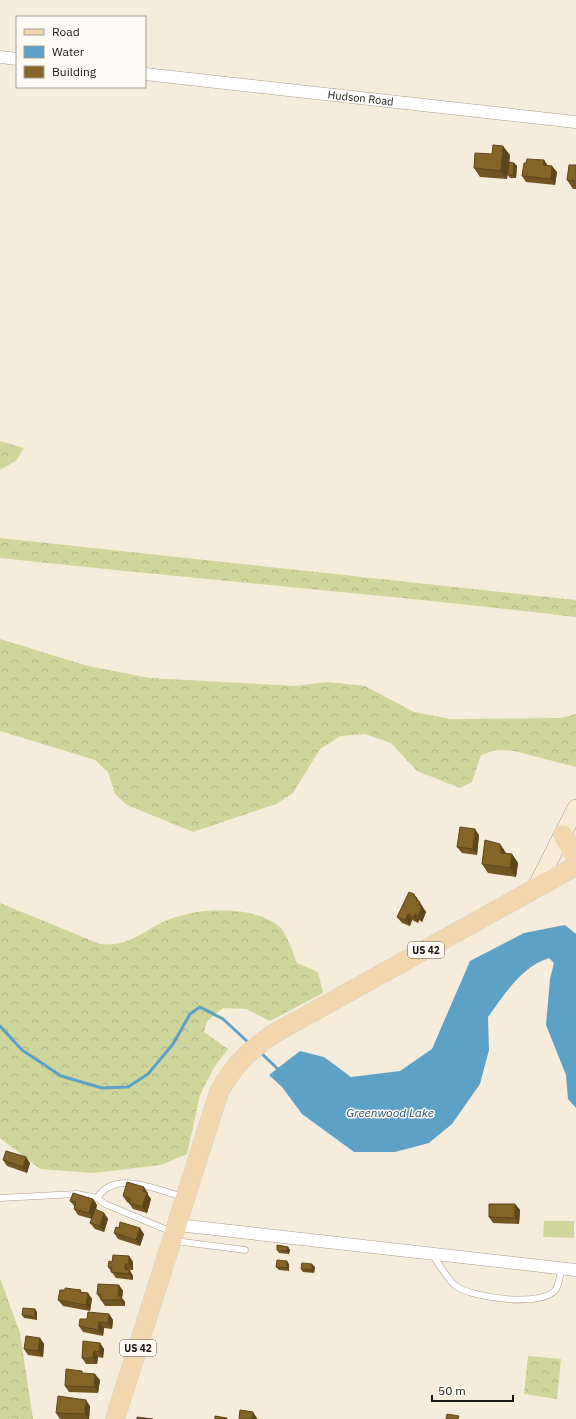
<svg xmlns="http://www.w3.org/2000/svg" width="576" height="1419" font-family="'IBM Plex Sans',sans-serif">
<style>
.forest{fill:url(#forest-crowns)}
.pitch{fill:#cfd69b}
.water{fill:#5ea1c7}
.lines{fill:none;stroke-linecap:round;stroke-linejoin:round}
.stream{stroke:#5ea1c7;stroke-width:3}
.lane-casing{stroke:#a59c8c;stroke-width:7}
.street-casing{stroke:#a59c8c;stroke-width:13}
.secondary-casing{stroke:#a59c8c;stroke-width:18}
.primary-casing{stroke:#d6d5d4;stroke-width:20}
.lane{stroke:#fff;stroke-width:6}
.street{stroke:#fff;stroke-width:12}
.secondary{stroke:#f8ebd6;stroke-width:17}
.primary{stroke:#f1d6ae;stroke-width:19}
.wall{fill:#725622}
.shaded-wall{fill:#5c461b}
.building{fill:#846427;stroke:#5c461b}
.labels{text-anchor:middle;stroke-width:3;stroke-linejoin:round;paint-order:stroke}
.shield{fill:#fefaf3;stroke:#5e5a54;stroke-width:1}
.shield-label{font-size:10px;font-weight:bold;fill:#191610}
.street-label{font-size:11px;fill:#191610;stroke:#fefaf3}
.water-label{font-size:12px;font-style:italic;fill:#225671;stroke:#fefaf3}
</style>
<defs>
<pattern id="forest-crowns" width="20" height="18" patternUnits="userSpaceOnUse"><rect width="20" height="18" fill="#cfd69b"/><path d="M2 6a3 3 0 1 1 6 0M12 15a3 3 0 1 1 6 0" fill="none" stroke="#b1b784"/></pattern>
</defs>
<rect width="100%" height="100%" fill="#f6ecdb"/>
<path class="forest" d="M0,441L24,448L17,460L0,470Z
M0,538L576,600V617C384,594 192,579 0,558Z
M0,639L88,666L150,678L296,686L327,682L365,686L414,712L450,719L561,718L576,714V767L514,751L496,750L481,755L472,782L460,788L417,771L391,743L365,734L341,736L320,749L293,793L276,804L193,832L127,805L115,794L108,772L95,760L0,731Z
M0,903L100,944C131,947 143,930 170,919C200,907 254,905 280,927C286,933 294,954 297,963L318,972L323,993L270,1021L246,1009L223,1008L207,1021L204,1032L228,1049L213,1069L200,1095L187,1154L161,1165L93,1173L40,1169L0,1138Z
M0,1278L20,1333L33,1419H0Z
M528,1356L561,1359L557,1399L524,1394Z"/>
<path class="pitch" d="M544,1221H574V1238L543,1237Z"/>
<path class="water" d="M565,925L576,934V1108L568,1099L566,1075L546,1025L550,979L554,963L549,958C521,967 505,994 488,1017L489,1050L480,1084L452,1124L429,1143L395,1152H354L302,1114L282,1087L269,1075L300,1051L324,1057L351,1077L400,1071L432,1049L470,961L524,933Z"/>
<g class="lines">
<path class="stream" d="M0,1026L22,1050L61,1076L102,1088L128,1087L148,1074L173,1044L190,1014L200,1007L223,1019L250,1044
M259,1051L280,1071"/>
<defs>
<path id="lane" d="M0,1198L77,1194L97,1198
M172,1232L105,1204L97,1198C116,1169 157,1190 183,1197
M175,1241L245,1250
M432,1254C438,1263 448,1280 456,1286C472,1298 544,1308 556,1289C559,1284 560,1274 562,1268"/>
<g id="street">
<path d="M0,57L17,59"/>
<path id="s1" d="M145,74L576,122"/>
<path d="M178,1225L576,1270"/>
</g>
<path id="secondary" d="M536,887L576,808"/>
<path id="primary" d="M563,835L573,852L576,853
M115,1419L219,1092C233,1066 250,1049 275,1033L576,866"/>
</defs>
<use href="#lane" class="lane-casing"/>
<use href="#street" class="street-casing"/>
<use href="#secondary" class="secondary-casing"/>
<use href="#primary" class="primary-casing"/>
<use href="#lane" class="lane"/>
<use href="#street" class="street"/>
<use href="#secondary" class="secondary"/>
<use href="#primary" class="primary"/>
</g>
<path class="wall" d="M492,154L510,155L507,179L480,177L474,168Z
M544,160L547,165L557,172L555,185L526,182L522,176L526,163Z
M514,163L517,166L516,178H510L508,175Z
M576,165V189H573L567,180Z
M479,835L477,855L462,853L457,847Z
M500,844L506,853L512,854L518,863L516,877L488,873L482,864Z
M414,894L426,912L422,922L419,920L418,923L412,920L410,926L402,923L397,917Z
M3,1160L30,1163L27,1173L7,1166Z
M148,1193V1195L151,1199L147,1213L133,1209L129,1203L127,1202L123,1196Z
M93,1199L97,1205L96,1210L104,1213L108,1219L104,1232L95,1229L90,1223L92,1219L78,1215L74,1209L75,1207L70,1201Z
M515,1204L520,1210L519,1224L493,1223L489,1217Z
M114,1233L144,1234L140,1246L118,1239Z
M288,1247L290,1250L289,1254L279,1253L277,1250Z
M129,1256L133,1262V1270H130L133,1276V1280L116,1278L108,1267L112,1262Z
M289,1264V1271L279,1270L276,1267Z
M315,1267L314,1273L303,1272L301,1269Z
M119,1285L123,1291L122,1298L125,1302V1306H105L97,1294Z
M82,1292L88,1293L92,1299L90,1311L63,1306L58,1300Z
M37,1312V1320L24,1318L22,1315Z
M109,1314L113,1320L112,1329L104,1328L103,1336L83,1332L79,1326Z
M40,1338L44,1344L43,1357L28,1355L24,1349Z
M100,1343L104,1349L103,1358L98,1357L97,1364H86L82,1358Z
M100,1380L98,1393L69,1392L65,1386Z
M90,1406L89,1419H60L56,1413Z"/>
<path class="shaded-wall" d="M503,146L510,155L507,179L501,171Z
M544,160L548,166L543,165Z
M514,163L517,166L516,178L513,175Z
M552,166L557,172L555,185L551,179Z
M475,829L479,835L477,855L473,849Z
M500,844L506,853L508,861L501,853Z
M512,854L518,863L516,877L510,868Z
M414,894L426,912L422,922L418,916L414,896Z
M408,914L412,920L410,926L405,920Z
M415,914L419,920L418,923L414,917Z
M26,1157L30,1163L27,1173L23,1167Z
M144,1187L148,1193V1195L151,1199L147,1213L142,1207L143,1191Z
M93,1199L97,1205L93,1219L89,1213Z
M515,1204L520,1210L519,1224L515,1218Z
M104,1213L108,1219L104,1232L100,1226Z
M140,1228L144,1234L140,1246L136,1240Z
M288,1247L290,1250L289,1254L287,1251Z
M129,1256L133,1262V1270L129,1264Z
M287,1261L289,1264V1271L287,1268Z
M125,1264L133,1276V1280L125,1269Z
M312,1264L315,1267L314,1273L312,1270Z
M119,1285L123,1291L122,1298L125,1302V1306L118,1296Z
M88,1293L92,1299L90,1311L86,1305Z
M35,1309L37,1312V1320L35,1317Z
M109,1314L113,1320L112,1329L108,1323Z
M99,1322L104,1328L103,1336L98,1330Z
M40,1338L44,1344L43,1357L38,1351Z
M100,1343L104,1349L103,1358L99,1352Z
M94,1351L98,1357L97,1364L93,1358Z
M95,1374L100,1380L98,1393L94,1387Z
M86,1400L90,1406L89,1419H88L85,1414Z
M253,1412L257,1418V1419H252Z"/>
<path class="building" d="M493,145L503,146L501,171L474,168L475,153L492,154Z
M527,159L544,160L543,165L552,166L551,179L522,176L524,163H526Z
M509,162L514,163L513,175H508Z
M569,165H576V181L567,180Z
M460,827L475,829L473,849L457,847Z
M485,840L500,844L501,853L512,854L510,868L482,864Z
M409,892L414,894V896L417,898L416,900L420,902L419,905L422,906L418,916L415,914L414,917L408,914L405,920L397,917Z
M6,1151L26,1157L23,1167L3,1160Z
M127,1182L144,1187L143,1191L147,1193L142,1207L129,1203L130,1198L123,1196Z
M73,1193L93,1199L89,1213L74,1209L76,1202L70,1201Z
M489,1204H515V1218L489,1217Z
M95,1209L104,1213L100,1226L90,1223Z
M120,1222L140,1228L136,1240L114,1233L116,1227L119,1228Z
M277,1245L288,1247L287,1251L277,1250Z
M113,1255L129,1256V1264H125V1269L129,1270V1274L111,1272L112,1267H108L109,1261L112,1262Z
M277,1260L287,1261V1268L276,1267Z
M302,1263L312,1264V1270L301,1269Z
M98,1284L119,1285L118,1296H121V1300H101V1295L97,1294Z
M65,1288L81,1290L80,1292L88,1293L86,1305L58,1300L60,1290H65Z
M23,1308L35,1309V1317L22,1315Z
M88,1312L109,1314L108,1323L99,1322L98,1330L79,1326L80,1319H87Z
M26,1336L40,1338L38,1351L24,1349Z
M83,1341L100,1343L99,1352L94,1351L93,1358H82Z
M66,1369L82,1371V1373L95,1374L94,1387L65,1386Z
M58,1396L86,1400L85,1414L56,1413Z
M240,1410L253,1412L252,1419H239Z
M447,1414L459,1416L458,1419H446Z
M215,1416L227,1418V1419H215Z
M137,1417L153,1419H137Z"/>
<g class="labels">
<g class="shield">
<rect x="408" y="942" width="36" height="16" rx="3"/>
<rect x="120" y="1340" width="36" height="16" rx="3"/>
</g>
<g class="shield-label">
<text x="426" y="954">US 42</text>
<text x="138" y="1352">US 42</text>
</g>
<g class="street-label">
<text dy="4" stroke="none"><textPath href="#s1" startOffset="217">Hudson Road</textPath></text>
</g>
<g class="water-label">
<text x="390" y="1117">Greenwood Lake</text>
</g>
</g>
<rect x="16" y="16" width="130" height="72" fill="#fefaf3" stroke="#a29f98"/>
<rect x="24" y="29" width="20" height="6" fill="#f1d6ae" stroke="#a29f98"/>
<text x="52" y="36" font-size="12" fill="#191610">Road</text>
<rect x="24" y="46" width="20" height="12" fill="#5ea1c7" stroke="#a29f98"/>
<text x="52" y="56" font-size="12" fill="#191610">Water</text>
<rect x="24" y="66" width="20" height="12" fill="#846427" stroke="#a29f98"/>
<text x="52" y="76" font-size="12" fill="#191610">Building</text>
<path d="M432 1395v6h81v-6" fill="none" stroke="#191610" stroke-width="2"/>
<text x="438" y="1395" font-size="12" fill="#191610" stroke="#fefaf3" stroke-width="3" paint-order="stroke">50 m</text>
</svg>
